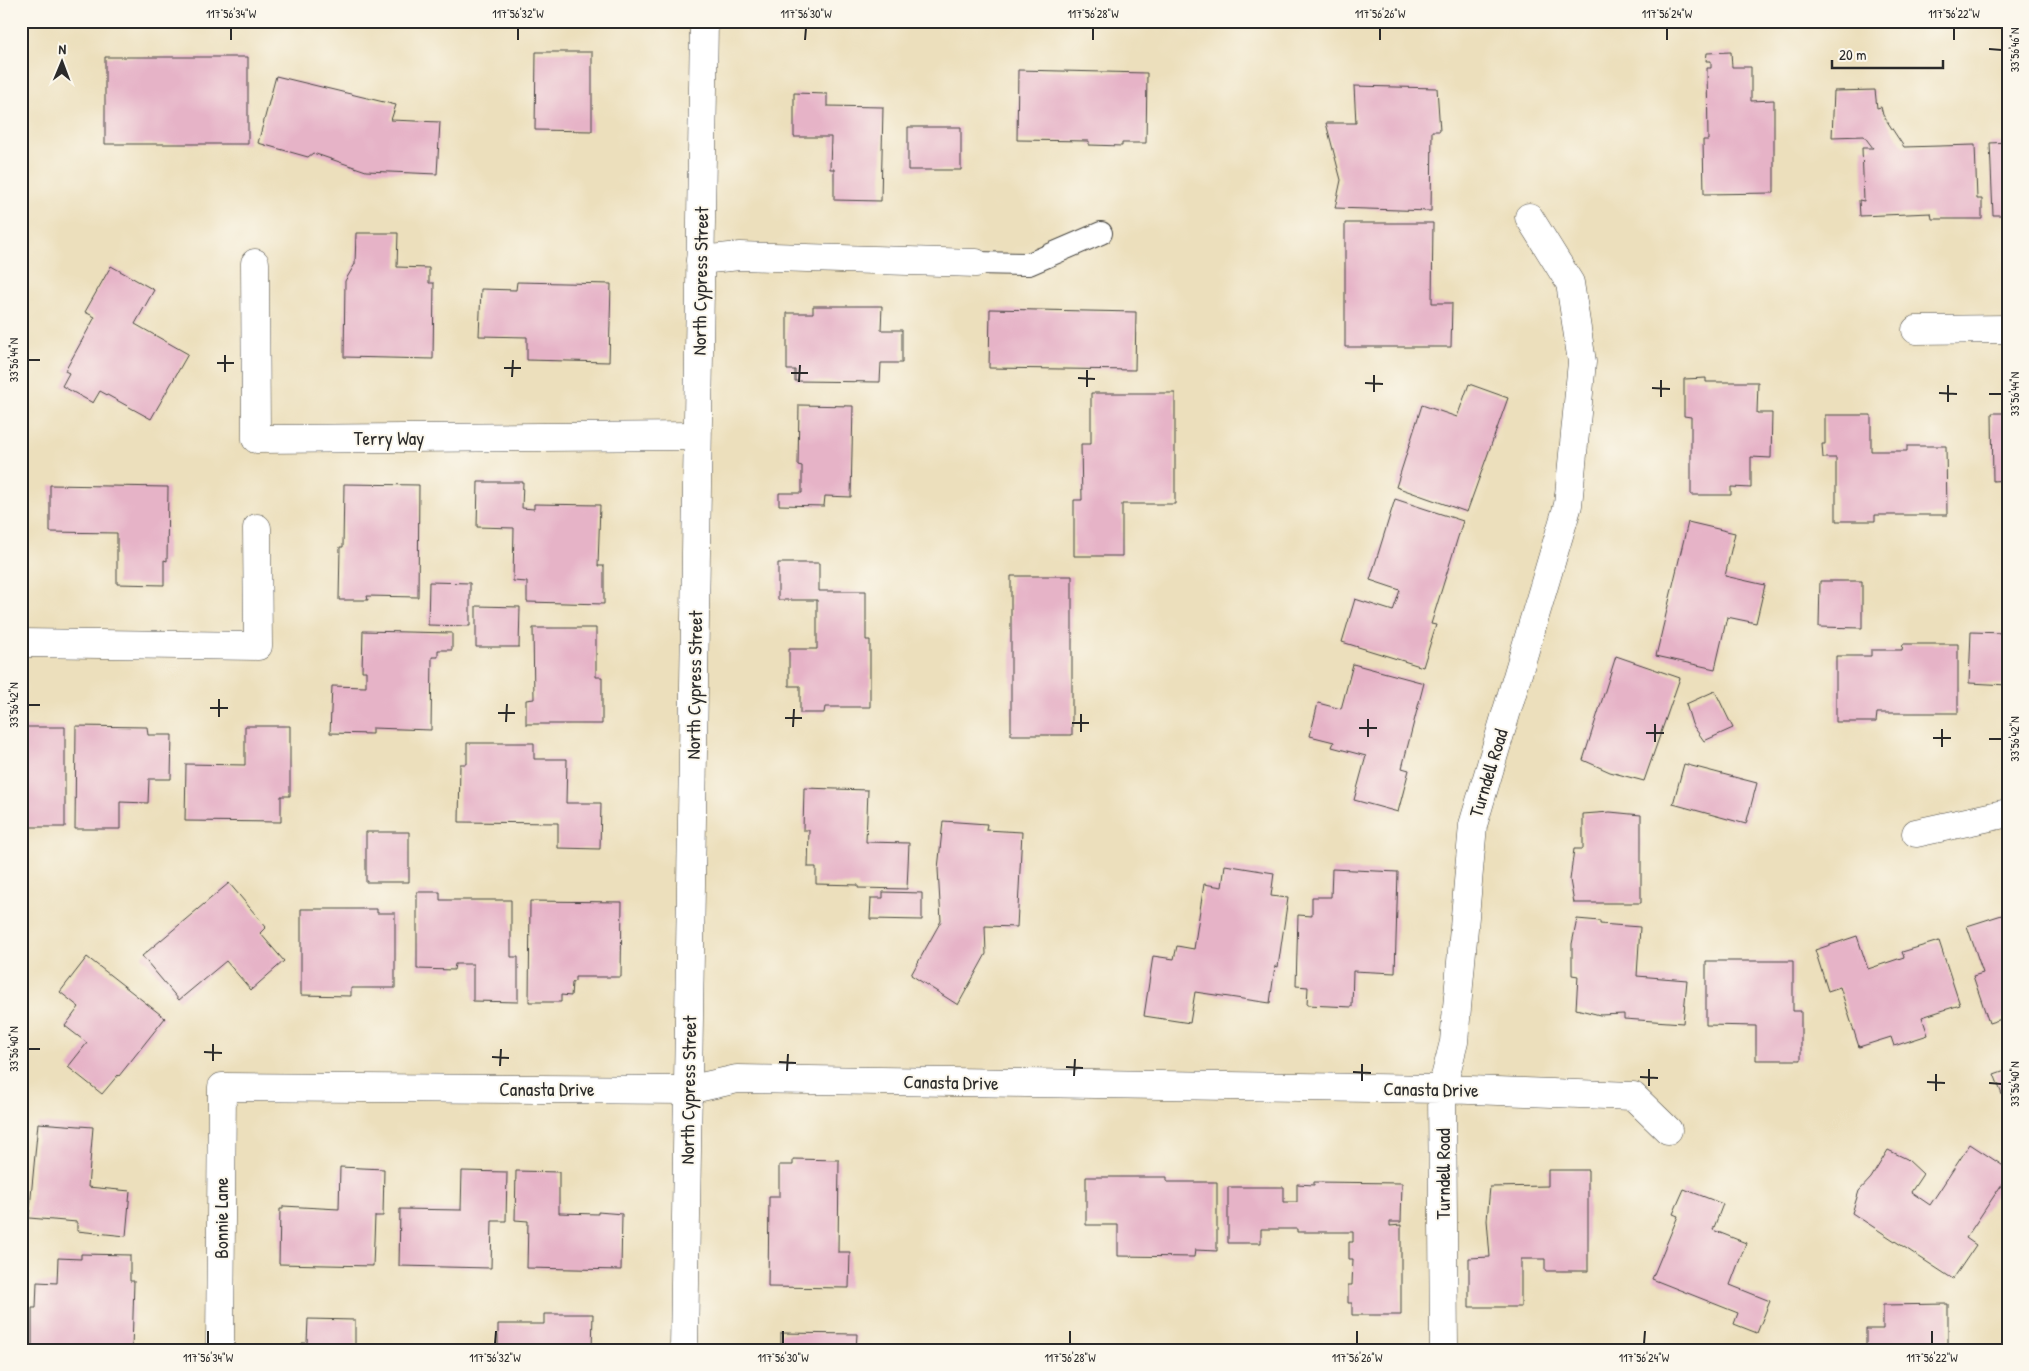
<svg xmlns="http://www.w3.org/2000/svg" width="2029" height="1371" font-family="'Patrick Hand',sans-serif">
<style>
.building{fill:#e6b3c7}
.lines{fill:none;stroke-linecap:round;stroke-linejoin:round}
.lane-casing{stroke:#484641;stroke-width:24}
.street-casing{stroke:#484641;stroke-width:29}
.secondary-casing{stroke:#484641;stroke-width:29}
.lane{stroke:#fff;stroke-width:22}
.street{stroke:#fff;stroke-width:28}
.secondary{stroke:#fff;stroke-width:28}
.ticks{fill:none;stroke:#2b2b2b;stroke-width:2}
.labels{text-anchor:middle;stroke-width:4;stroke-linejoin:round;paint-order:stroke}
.street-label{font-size:19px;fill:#2b2b2b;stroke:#fbf7ec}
.neatline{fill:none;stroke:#2b2b2b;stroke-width:2}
.ticks-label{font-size:12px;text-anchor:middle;fill:#2b2b2b}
</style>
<rect width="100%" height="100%" fill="#fbf7ec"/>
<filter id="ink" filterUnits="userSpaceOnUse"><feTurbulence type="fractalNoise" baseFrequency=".02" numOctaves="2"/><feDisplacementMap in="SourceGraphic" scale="10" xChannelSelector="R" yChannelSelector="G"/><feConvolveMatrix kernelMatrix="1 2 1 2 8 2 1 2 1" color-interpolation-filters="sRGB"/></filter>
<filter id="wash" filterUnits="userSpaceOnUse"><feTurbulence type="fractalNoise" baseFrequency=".0096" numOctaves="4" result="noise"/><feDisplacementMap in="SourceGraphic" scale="20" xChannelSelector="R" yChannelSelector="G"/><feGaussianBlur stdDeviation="1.12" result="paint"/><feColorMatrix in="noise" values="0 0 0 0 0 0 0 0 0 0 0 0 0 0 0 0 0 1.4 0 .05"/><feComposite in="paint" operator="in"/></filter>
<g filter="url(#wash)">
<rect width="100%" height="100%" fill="#ecdfbc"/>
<g id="blocks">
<path class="building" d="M536,52H592V131L535,130Z
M1731,52L1732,67H1751V101L1774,100V193L1704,194L1703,140H1708L1707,68H1711V61H1706L1707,53Z
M105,57H248V144H105Z
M1018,70L1147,73L1146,143H1122V146L1089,145V141L1017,140Z
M276,76L396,105L391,120L440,122L437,174L366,171L313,153L308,157L258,143Z
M1354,86L1437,88L1440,131H1432L1431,211L1335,208L1341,180L1326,123H1356Z
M1875,90L1877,108L1881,107L1883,115L1904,147L1975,145L1977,199H1982V219H1932L1931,213L1860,216L1859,200L1864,201L1862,148H1873L1864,136L1832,137L1834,91Z
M794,93L827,94V106L883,107L881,201L834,200V169H830L831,137H794Z
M908,127H961V170H908Z
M2008,142V215H1993L1990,143Z
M1345,223H1433L1432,303H1452L1451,347H1345Z
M356,233H398L397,267L429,268V283H434L433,359L344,357L345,281L355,264Z
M111,266L154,290L135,324L188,354L151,419L100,391L93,403L62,386L69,373L65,371L95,317L85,312Z
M517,282L611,284L609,362L527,360V337L479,336L481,289L516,290Z
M813,306H882L881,330H902V363H881L880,382L795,381V370H787V313H813Z
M990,309L1136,312L1135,370L989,368Z
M1706,378V382H1758L1757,413H1772L1771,458L1751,457V488L1731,487V495H1691V417L1684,416V379Z
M1469,384L1508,398L1467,512L1396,487L1422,405L1457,417Z
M1091,393H1175V504H1122V556H1074V500H1082L1081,444H1091Z
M799,405L853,406L851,497L825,496L824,506L779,505V493H802V466L798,465Z
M1992,413H2008V480L1993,481Z
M1825,415H1871V451H1907V446H1946L1947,515H1875V521H1836V458H1823L1822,444H1825Z
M478,482H523L522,508L534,509V504L600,505L598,566H604V604L527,602V582L513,581L514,528L477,527Z
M344,484L419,485L418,597L367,596L368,600H339L340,547H343Z
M50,485L168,487L167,561L164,560V585L117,584V533L50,532Z
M1395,499L1463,521L1431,624L1436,625L1423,667L1342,642L1355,599L1393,611L1400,590L1370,580Z
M1688,522L1735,533L1725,576L1765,585L1756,623L1727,617L1715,669L1656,656Z
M778,563H819V591H866V640H870V707H825L824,713H800V686H789V649H817V600H778Z
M1011,576H1072V735H1011Z
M1820,581H1862V628L1819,627Z
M429,582L470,583V626L428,625Z
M476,606L520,607L519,647H476Z
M2005,621H2008V685L1969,683L1971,632L2005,633Z
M533,628H596V677H602V724H526V700L534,699Z
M363,631L452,633V650H438V657H432L431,730L372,728V734L330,733L332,686L366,687V671H362Z
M1903,644H1958V713H1877L1876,722H1836V656H1871V650H1902Z
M1616,656L1680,678L1644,781L1610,772L1583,760Z
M1353,664L1424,683L1402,768L1409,770L1398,812L1354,800L1366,756L1332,747L1334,742L1310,736L1318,703L1341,709Z
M1715,691L1733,728L1704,741L1692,724L1686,704Z
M76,726L147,727L148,735H172L171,779H149L148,803L120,802V829H75Z
M245,726H290V796H281V822L185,821L186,764L245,765Z
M21,727H65V827H21Z
M467,743H534V759H567L566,803H601L600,849L558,848V823L459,822L460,764H467Z
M1684,764L1757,783L1746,824L1673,804Z
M804,788L868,790L866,842L909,843L907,889L858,888V885L816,884V867H808L809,830H803Z
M1610,812L1641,815V903H1574L1570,880L1574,849H1583V814Z
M943,821L987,824L986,830L1022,832L1017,927L985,926L986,954L958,1005L911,975L941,921L938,869Z
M366,832H409V882H366Z
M1225,865L1274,873L1271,896L1288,898L1278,967L1275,966L1270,1003L1195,992L1190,1023L1144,1016L1153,956L1174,959L1177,946L1194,949L1204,884L1222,887Z
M1332,869L1398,872L1395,973L1353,971L1352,1007L1307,1005L1308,987L1296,986L1298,915L1312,916V897H1331Z
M229,883L266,927L260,933L284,961L251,990L226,961L179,1000L142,956Z
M417,892H440V900H511V957H518V1002L473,1001V964H455L454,970L417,969Z
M883,892L922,893V920L870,919L871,898H883Z
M530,901L622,902L621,977H575V981L572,983L571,996L561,995V1002H529Z
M301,909H377V913H395V988H351V996L301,995Z
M2008,913V1017L1989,1023L1973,976L1983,973L1967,926Z
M1577,919L1600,921V924L1640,927L1637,976L1687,980L1683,1023L1624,1019V1014L1600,1015L1576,1009L1578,976L1572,975V944Z
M1857,936L1868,969L1904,957L1902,952L1939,941L1960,1005L1922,1017L1928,1035L1894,1046L1891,1037L1859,1047L1840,987L1828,991L1815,950Z
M87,957L165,1018L119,1076L118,1075L102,1094L68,1067L87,1043L65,1026L79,1007L60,992Z
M1706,961H1793V1011H1801V1060H1756V1026L1706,1025Z
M2008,1069V1110L1994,1074Z
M38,1123L93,1127L88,1187L130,1191L126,1236L77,1231V1222L29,1218Z
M1970,1144L2008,1169V1175L1966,1238L1976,1245L1953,1279L1852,1213L1859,1191L1871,1178L1888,1150L1907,1159L1923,1174L1911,1192L1930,1205Z
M793,1159L839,1160L838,1252H850L849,1288L768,1287L769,1197H779V1165H793Z
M340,1167L384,1169L383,1216H375L373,1266L279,1264L280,1209H283V1206L339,1209Z
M1548,1170H1588V1271H1545V1259H1521V1307H1469V1258L1490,1257L1487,1220L1490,1187L1548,1186Z
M462,1171L507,1172L506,1221H492L491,1268L399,1266L400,1209L461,1210Z
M516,1171L559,1172V1213L598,1214V1212L622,1214L621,1270L527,1268L528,1221L515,1220Z
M1086,1177H1167V1182H1217V1251L1195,1250L1194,1257L1118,1256V1225H1086Z
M1314,1182L1402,1183L1401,1222H1390V1226L1401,1225V1315H1352V1303H1348V1285H1352L1353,1259H1349V1242H1353V1232H1297V1229H1261V1243H1228V1187H1284V1202H1297V1184L1314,1185Z
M1684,1189L1723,1204L1713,1230L1746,1243L1730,1285L1770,1301L1757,1333L1734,1324L1738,1313L1652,1279L1678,1216L1673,1214Z
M81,1254L130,1255V1281H134L132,1350H32V1308H36L37,1282L57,1283L58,1258L81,1259Z
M1948,1304V1350H1866V1329H1883V1305Z
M544,1314H593L592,1350H498V1324H544Z
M308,1319L355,1320V1350H301L302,1343H307Z
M781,1333L857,1334L856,1350H781Z"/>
</g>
</g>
<g filter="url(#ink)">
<use href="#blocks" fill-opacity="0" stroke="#484641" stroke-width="1"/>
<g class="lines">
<defs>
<path id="lane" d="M976,263L1029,264L1101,233"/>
<path id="street" d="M700,260L740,256L976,263
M255,263L256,439L697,436
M1916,330L2008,329
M21,643L258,646L257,528
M1916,833L2008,813
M220,1350L222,1087L688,1090L737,1079L1442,1089L1633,1096L1668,1130
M1444,1350L1442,1089L1454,1042L1473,825L1568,505L1582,362L1570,283L1529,217"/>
<path id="secondary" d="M684,1350L704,21"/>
</defs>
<use href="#lane" class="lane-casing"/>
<use href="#street" class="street-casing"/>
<use href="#secondary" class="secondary-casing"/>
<use href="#lane" class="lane"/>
<use href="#street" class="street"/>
<use href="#secondary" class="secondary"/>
</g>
</g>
<path class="ticks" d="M231,40V28M518,40V28M805,40L806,28M1093,40V28M1380,40V28M1667,40V28M1954,40V28M1989,49L2002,50M28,360H40M217,363H234M504,368H521M225,372V355M791,373H808M512,377L513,360M1078,378L1095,379M799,382L800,365M1365,383L1383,384M1087,387V370M1652,388L1670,389M1374,392V375M1939,393L1957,394M1989,394H2002M1661,397V380M1948,402V385M28,705H40M210,708H228M498,713H515M219,717V699M785,718H802M506,722L507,704M1072,723H1089M793,727L794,709M1359,728H1377M1081,732V714M1646,733H1664M1368,737V719M1933,738H1951M1989,739H2002M1655,742V724M1942,747V729M28,1049H40M204,1052L222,1053M492,1057L509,1058M213,1061V1044M779,1062L796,1063M500,1066L501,1049M1066,1067L1083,1068M787,1071L788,1054M1353,1072L1371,1073M1074,1076L1075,1059M1640,1077L1658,1078M1362,1081V1064M1927,1082L1945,1083M1989,1083L2002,1084M1649,1086V1069M1936,1091V1074M208,1344V1331M495,1344L496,1331M783,1344V1331M1070,1344V1331M1357,1344V1331M1644,1344L1645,1331M1932,1344V1331"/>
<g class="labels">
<g class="street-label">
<text transform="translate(700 281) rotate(-89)" y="7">North Cypress Street</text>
<text x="389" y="445">Terry Way</text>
<text transform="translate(694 685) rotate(-89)" y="7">North Cypress Street</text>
<text transform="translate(1488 773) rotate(-73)" y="7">Turndell Road</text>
<text transform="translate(951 1082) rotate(1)" y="7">Canasta Drive</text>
<text x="547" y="1096">Canasta Drive</text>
<text transform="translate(1431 1089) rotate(1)" y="7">Canasta Drive</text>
<text transform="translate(688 1090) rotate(-89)" y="7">North Cypress Street</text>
<text transform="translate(1443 1174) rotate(-90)" y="7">Turndell Road</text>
<text transform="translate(221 1218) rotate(-90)" y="7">Bonnie Lane</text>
</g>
</g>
<rect width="2029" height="1371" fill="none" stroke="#fbf7ec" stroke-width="55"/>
<g transform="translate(62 62) rotate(1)" stroke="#fbf7ec" stroke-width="4" paint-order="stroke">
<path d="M0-4L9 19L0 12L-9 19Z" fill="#2b2b2b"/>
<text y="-8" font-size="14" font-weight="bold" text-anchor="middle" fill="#2b2b2b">N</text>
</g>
<path d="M1832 60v8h111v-8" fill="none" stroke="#2b2b2b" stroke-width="2.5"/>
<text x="1839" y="60" font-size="15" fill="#2b2b2b" stroke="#fbf7ec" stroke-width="4" paint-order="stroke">20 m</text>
<rect x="28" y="28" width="1974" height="1316" class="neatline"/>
<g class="ticks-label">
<text x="231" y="18">117°56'34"W</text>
<text x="518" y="18">117°56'32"W</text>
<text x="806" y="18">117°56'30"W</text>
<text x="1093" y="18">117°56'28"W</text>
<text x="1380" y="18">117°56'26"W</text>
<text x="1667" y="18">117°56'24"W</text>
<text x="1954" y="18">117°56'22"W</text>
<text transform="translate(2015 50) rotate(-90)" y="4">33°56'46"N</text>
<text transform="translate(14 360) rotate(-90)" y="4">33°56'44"N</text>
<text transform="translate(2015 394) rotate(-90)" y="4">33°56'44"N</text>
<text transform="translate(14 705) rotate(-90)" y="4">33°56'42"N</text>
<text transform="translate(2015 739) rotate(-90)" y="4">33°56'42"N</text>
<text transform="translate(14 1049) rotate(-90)" y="4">33°56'40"N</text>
<text transform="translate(2015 1084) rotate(-90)" y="4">33°56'40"N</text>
<text x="208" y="1362">117°56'34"W</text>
<text x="495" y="1362">117°56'32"W</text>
<text x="783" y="1362">117°56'30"W</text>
<text x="1070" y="1362">117°56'28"W</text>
<text x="1357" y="1362">117°56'26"W</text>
<text x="1644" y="1362">117°56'24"W</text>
<text x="1932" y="1362">117°56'22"W</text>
</g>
</svg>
